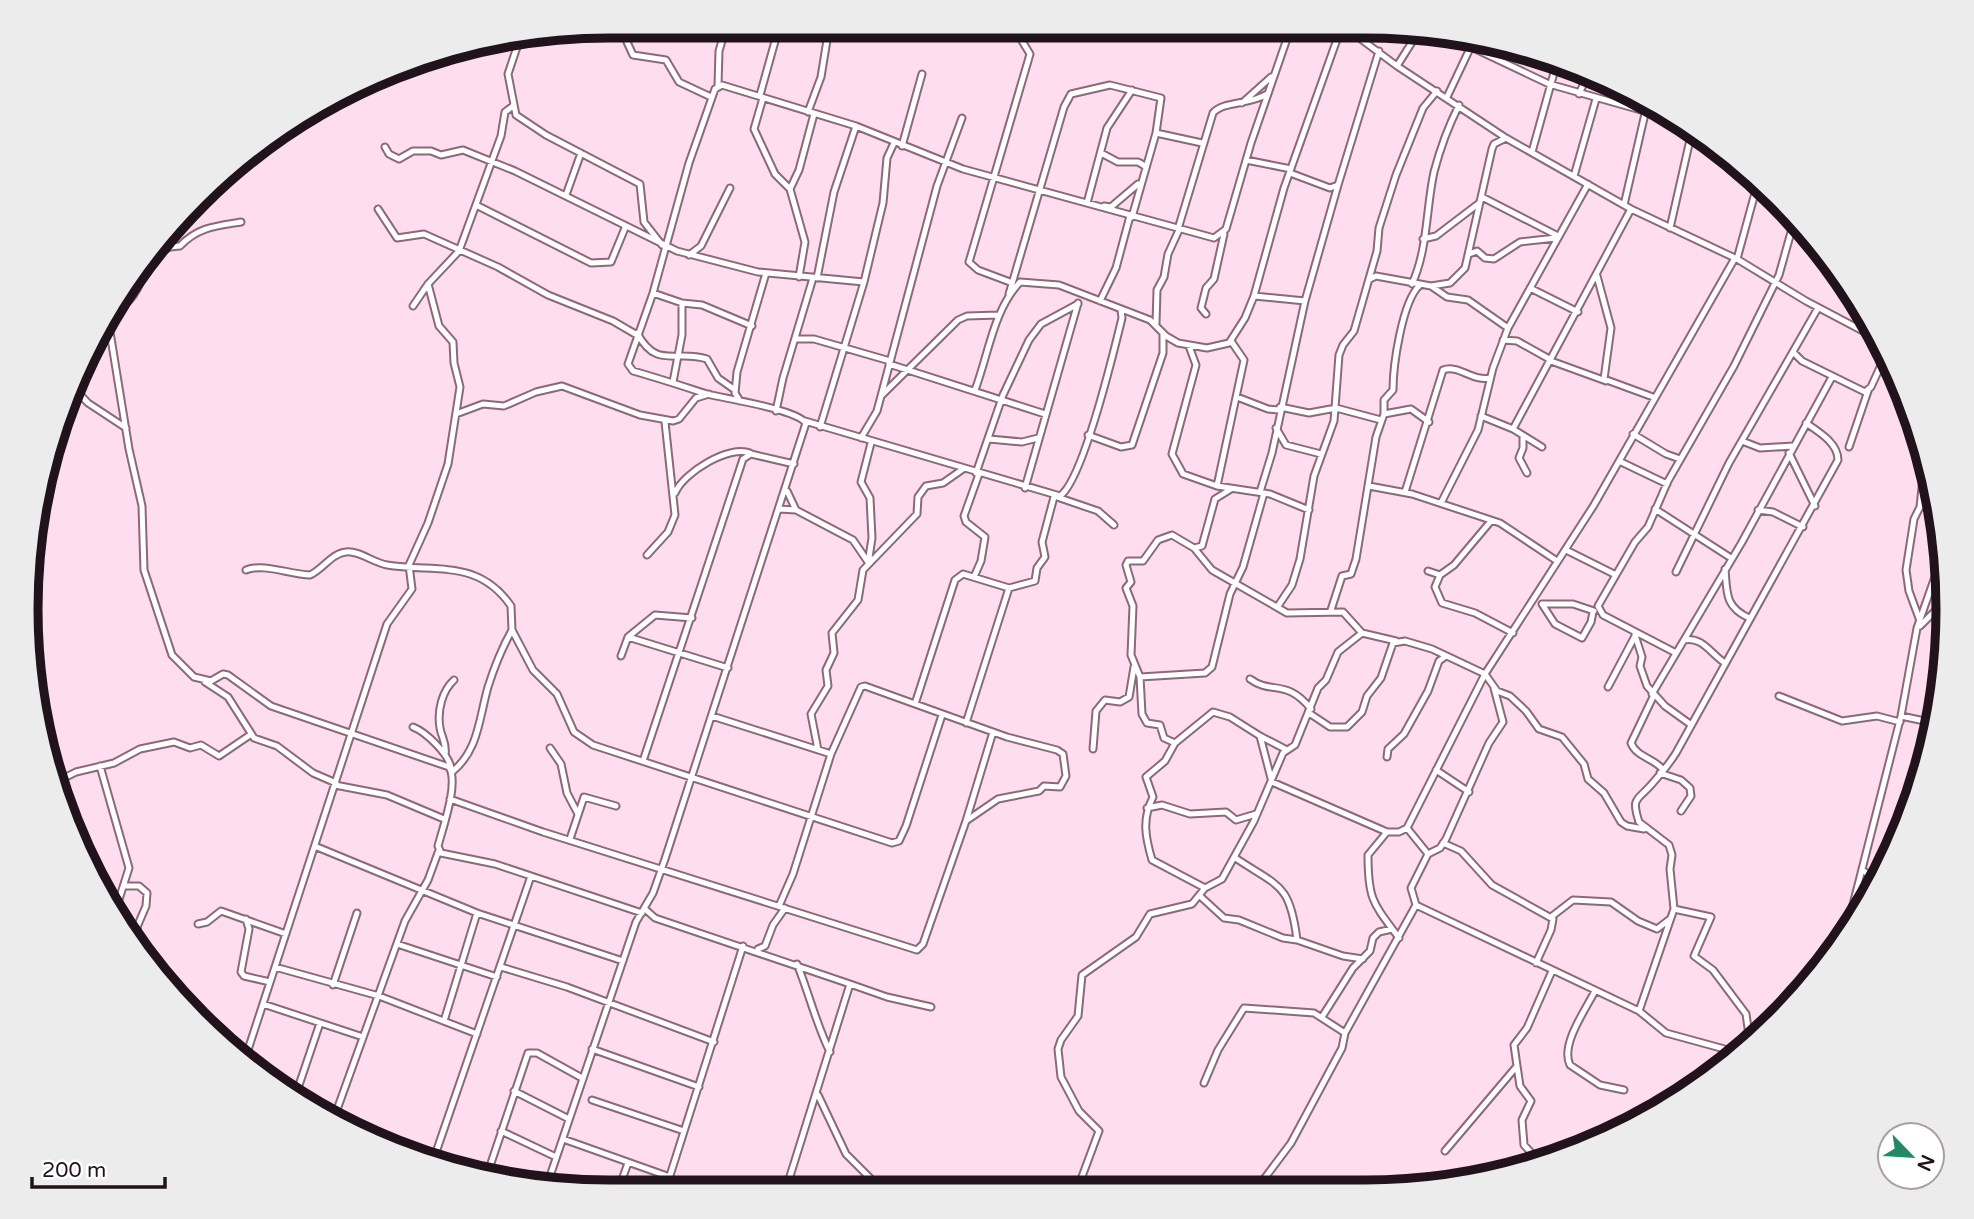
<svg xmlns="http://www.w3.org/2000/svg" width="1974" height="1219" font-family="'Varela Round',sans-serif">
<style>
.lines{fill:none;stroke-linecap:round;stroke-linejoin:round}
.street-casing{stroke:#8b687b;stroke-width:9}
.street{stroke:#fff;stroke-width:5}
.rim{fill:none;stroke:#21131b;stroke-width:9}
</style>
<rect width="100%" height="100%" fill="#fedeee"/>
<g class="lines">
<defs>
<path id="street" d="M1350,31L1397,66L1506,138L1631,209L1737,259L1806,301L1880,340
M519,41L508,74L516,115L546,135L640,184L644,222L662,245
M627,42L633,55L666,60L679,82L711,97
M1471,47L1549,84L1669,118
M1397,66L1419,31
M718,86L719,51L726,27
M1579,94L1589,72
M760,95L779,27
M1447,97L1474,40
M763,98L754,129L775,174L790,189
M1242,103L1271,77
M808,112L821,77L828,34
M290,123V127
M1156,133L1202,143
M902,146L922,74
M385,147L389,154L399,159L413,151H431L441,155L463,150L515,171L677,251L758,272L864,282
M1532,152L1557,62
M1101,153L1118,162H1138L1145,166
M1246,160L1291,169
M1290,173L1330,188L1338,185L1379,51
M1574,176L1596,99
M566,195L581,153
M1482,197L1558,236
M1087,203L1107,128L1132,90
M476,205L591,263L611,262L625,228
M1624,205L1647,105
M1104,206L1111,207L1138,184
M378,209L397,238L424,234L498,267L548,295L613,321L637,335
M1670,228L1692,131
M1178,229L1213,113C1223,101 1250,105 1267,94
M1423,239L1436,236L1478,204
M149,253L154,255L170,247L180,246C198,227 216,226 241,222
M1469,254L1477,251L1485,258L1494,259L1520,242L1556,238
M689,255L701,246L730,188
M1735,258L1594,505L1485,674L1407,828L1428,854L1411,888L1416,905L1639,1011L1666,1033L1739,1053
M1737,259L1758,182
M1597,276L1611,328L1604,379L1653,397
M799,277L805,242L790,189L799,170L814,114
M817,278L834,192L856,126
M1370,279L1376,276L1431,286L1447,297L1468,300L1508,328
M1010,282L978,270L969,262L1028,61L1030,54L1019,36L1020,29
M1412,284C1428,249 1426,208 1434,172C1440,149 1448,127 1459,105
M1431,286L1450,283L1465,268L1492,149L1494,144L1506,138
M1530,288L1578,312
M653,293L682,303L702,305L752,326
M1009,294L1064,107L1071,94L1110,85L1161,98L1156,133L1132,217
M1254,296L1305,301L1338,185
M1100,301L1116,268L1130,216
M413,306L428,284L459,251L501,136L505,112L513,106
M118,308C134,302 145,278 143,262
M1206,314L1201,308L1206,288L1214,279L1224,234
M1156,324L1157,290L1164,277L1168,254L1179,230
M109,326L129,449L142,506L144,570L172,655L194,677L211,681L223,674L228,675L271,706L449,767C459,783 443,827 438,846L441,853L495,864L642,913
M637,333C657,370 675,349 707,359L718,378L735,390
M795,339H814L890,361
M1503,340L1517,341L1551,360
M1189,346L1196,365L1172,454L1183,474L1217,486L1270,494L1309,510
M1793,352L1802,361L1865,392L1871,387L1886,354
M1551,361L1606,381
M889,364L1045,414
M673,382L682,335V303
M75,389L88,403L126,428
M975,390C989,353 993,311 1020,282L1059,285L1150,320L1166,336L1178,343L1207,348L1229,343L1245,318L1254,296L1284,188L1340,31
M881,396L958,320L967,316L999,315
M1237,397L1268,409L1279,410
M740,401L735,393L737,372L766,273
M1280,407L1309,413L1336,408L1381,420
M776,411L783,378L813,278
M456,414L483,404L504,406L536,392L562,386L640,415L673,421L679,419L696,398L709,394
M1384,414V400L1393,390C1393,366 1402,301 1420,285
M1481,416L1513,429L1542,447
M805,421L1060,496C1083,480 1114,351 1122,318L1121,310
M820,427L864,282L883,203L887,158L894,143
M1276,428L1286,445L1321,454
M1513,429L1631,209
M1633,434L1666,454L1680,459
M1088,435L1121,447L1132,445L1163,353V334
M1523,436V448L1519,458L1527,473
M861,438L877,411L937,186L962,118
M989,439L1022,442L1038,438
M1742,441L1760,448L1793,446
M1849,447L1868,391
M1789,453L1815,506
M1619,461L1667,484
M976,473L1003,395L1029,340L1041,324L1078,304
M1217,486L1244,360L1231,341
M1369,486L1412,494L1500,523L1557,561
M1025,488L1078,303
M787,491L796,510
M1260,492L1272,453L1305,301
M1405,492L1443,370C1458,364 1473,382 1490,378
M675,493C684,472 729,445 750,453
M1057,497L1098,511L1114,525
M1441,503L1478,430L1493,368L1508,328L1588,184
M779,509L796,510L853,540L868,562
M1655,509L1731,558
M1758,510L1773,512L1803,527
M1194,548L1202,546L1215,499L1231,489
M1566,550L1616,575
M647,555L668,532L675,515L665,422
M868,564L872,538L870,498L861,482L871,443
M1725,569C1727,593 1725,607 1749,618
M246,570C264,563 288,574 310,575C322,570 332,553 346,552C358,550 374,563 387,565C435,573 478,558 511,606L512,630L533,670L557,694L574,732L593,745L892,843L899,841L906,826L942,715
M1428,571L1440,575L1454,565L1491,521
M1676,572L1729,463L1818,308
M1440,575L1435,587L1442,603L1475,613L1513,633
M974,577L981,561L985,537L966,522L964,516L979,474
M1542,604L1555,624L1582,638L1591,622L1593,612
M1542,604H1573L1594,611
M1278,606L1292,585L1300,559L1314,476L1334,421L1339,355L1343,345L1354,331L1377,251L1379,228L1396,175L1423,108L1437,91
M1331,610L1342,576L1351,574L1356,559L1376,437L1384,414L1411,409L1429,422
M1920,621L1909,591L1906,570L1914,519L1920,507L1925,459
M1920,626L1945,601
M1635,635L1642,657L1640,666L1647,686L1665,706L1690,724
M628,637L728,668
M1684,640C1702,636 1711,654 1725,663
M1396,641L1362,633L1343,612L1287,613L1212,570L1194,548L1172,535L1158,540L1143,561H1128L1126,565L1131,582L1126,588L1133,606L1131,655L1140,677L1142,714L1147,723L1160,725L1164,738L1175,743L1213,712L1230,717L1260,736L1272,782L1387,832H1399L1407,828
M1676,653L1603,615L1598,606L1635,542L1648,527L1668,481L1734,366L1779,275L1795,218
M621,656L628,637L655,615L692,618
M1140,677L1205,673L1212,667L1230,594L1243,567L1264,493
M1250,679C1272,695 1286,678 1311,709
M205,682L228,697L254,738L277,746L313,773L336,783
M1608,687L1635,636
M1652,694L1742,542L1832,377
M1654,695L1631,743C1637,758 1655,758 1663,770
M1779,696L1842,721L1877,716L1900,722
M1309,713L1330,727H1347L1362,712L1367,696L1381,678L1393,643L1405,641L1432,649L1485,674L1497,691L1510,696L1526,711L1539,729L1562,737L1584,764L1588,779L1604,793L1621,822L1627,826L1644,829
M712,716L831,754L793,874L779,906
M1901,716L1934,723
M966,723L1009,588
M413,727C426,732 450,755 451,769
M1260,736L1287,750
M1175,743L1165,761L1146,777L1153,797C1142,819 1145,836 1152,860L1205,888
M550,748L561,764L567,793L578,814
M1093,749L1096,711L1105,700L1120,702L1129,697L1134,667
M818,750L811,714L828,686L826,670L834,653L832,633L858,600L863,570L917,514L918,497L926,486L943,483L963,469
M831,754L861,687L865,686L915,704
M445,755C447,743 442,739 440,728C437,711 442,691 454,680
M1387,757L1388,749L1404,734L1428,691L1439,661L1446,656
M643,761L743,459L751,454L794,464
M100,766L129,868L115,912
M1436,770L1469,792
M452,772C479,750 479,718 488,687C494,668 502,648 512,630
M1660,773L1681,780L1690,788L1691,796L1681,811
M56,782L76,772L114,763L140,749L174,742L190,748L201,745L219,756L250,735
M335,785L387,795L444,819
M450,799L543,832L917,950L923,944L966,821L993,732
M1147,808L1162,805L1190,814L1226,812L1236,820L1256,814
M966,821L998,799L1039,791L1044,786L1060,787L1066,776L1063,754L1057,750L1007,737L915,704L955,580L963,574L1009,588L1035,581L1037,568L1045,557L1042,542L1054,497
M1387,832L1368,855C1368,900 1373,903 1399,938
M570,839L584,797L616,806
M1443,843L1461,851L1492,885L1553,919L1551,930L1536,963
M317,847L477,913L623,961
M1428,854L1440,848L1446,839L1489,743L1503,722L1494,688
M1234,857C1278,887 1290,882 1297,940
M1862,870L1879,881
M124,886H139L147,893L146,906L137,927L140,950
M1200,896L1224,918L1239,920L1283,938L1297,940L1343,956L1363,959
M645,909L655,918L850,984L786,1189
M1674,909L1711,917L1694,956L1713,970L1746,1014L1750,1042
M1551,917L1573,900L1611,902L1638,921L1657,929L1670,919
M246,919L249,929L241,972L244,976L270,982
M198,924L207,922L221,911L286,934
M1845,936L1901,716L1917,628L1943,554
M397,944L497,977
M758,949L765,946L773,925L785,908
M797,964C809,993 816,1024 830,1052
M275,967L379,996L477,1034
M501,967L567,987L714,1042
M850,984L887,997L931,1007
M333,985L357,913
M1595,991C1586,1009 1560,1045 1570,1065L1600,1085L1624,1090
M263,1004L363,1037
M1639,1011L1674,909L1670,869L1672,855L1669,845L1639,822C1631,797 1637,801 1651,785C1660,775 1669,764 1676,753L1838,460C1838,443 1819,432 1806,423
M1322,1017L1353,968L1370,951L1373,938L1379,932L1392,929
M444,1021L477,913
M223,1039L248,1050
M592,1049L699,1087
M244,1062L387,624L412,589L409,565L428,523L448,464L460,387L454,363L453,342L439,326L428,284
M1517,1066L1520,1086L1531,1101L1522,1120L1524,1145L1541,1163
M1204,1083L1218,1050L1244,1008L1314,1013L1345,1033
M514,1091L569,1119
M296,1094L320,1023
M818,1095L846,1154L881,1189
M592,1100L684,1131
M334,1118L405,921L428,880L439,850
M501,1131L556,1157
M563,1139L670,1177
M1445,1151L1517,1066L1514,1045L1527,1028L1552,971
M433,1161L531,876
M487,1175L528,1053H537L582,1078
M546,1188L636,922L653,893L665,859L806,423C795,409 727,399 707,394C682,386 658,378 633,371L628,364L653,293L689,163L715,89L722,85L856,126L963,169L1214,238L1226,229L1251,143L1290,30
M619,1188L628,1163
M666,1188L743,946
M1083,1190L1080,1182L1099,1131L1079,1111L1061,1077L1058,1049L1061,1040L1078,1016L1082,975L1136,937L1150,914L1192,904L1205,888L1222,879L1254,821L1283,753L1295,745L1318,688L1326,680L1338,652L1362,633
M1255,1191L1291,1143L1342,1048L1345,1033L1416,905"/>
</defs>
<use href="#street" class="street-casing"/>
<use href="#street" class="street"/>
</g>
<path d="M0 0H1974V1219H0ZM609 38H1365A571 571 0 0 1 1936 609V609A571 571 0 0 1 1365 1180H609A571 571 0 0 1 38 609V609A571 571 0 0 1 609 38Z" fill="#edeced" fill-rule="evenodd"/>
<path class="rim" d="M609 38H1365A571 571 0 0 1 1936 609V609A571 571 0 0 1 1365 1180H609A571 571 0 0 1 38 609V609A571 571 0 0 1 609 38Z"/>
<g transform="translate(1911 1156) rotate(115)"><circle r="33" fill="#ffffff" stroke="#a6a1a4" stroke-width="2"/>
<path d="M0-5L12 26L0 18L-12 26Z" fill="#218966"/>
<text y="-10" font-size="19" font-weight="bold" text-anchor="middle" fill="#21131b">N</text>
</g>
<path d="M32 1177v10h133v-10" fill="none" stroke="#21131b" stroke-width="3.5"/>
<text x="42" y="1177" font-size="21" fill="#21131b" stroke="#ffffff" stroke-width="5" paint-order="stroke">200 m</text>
</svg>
